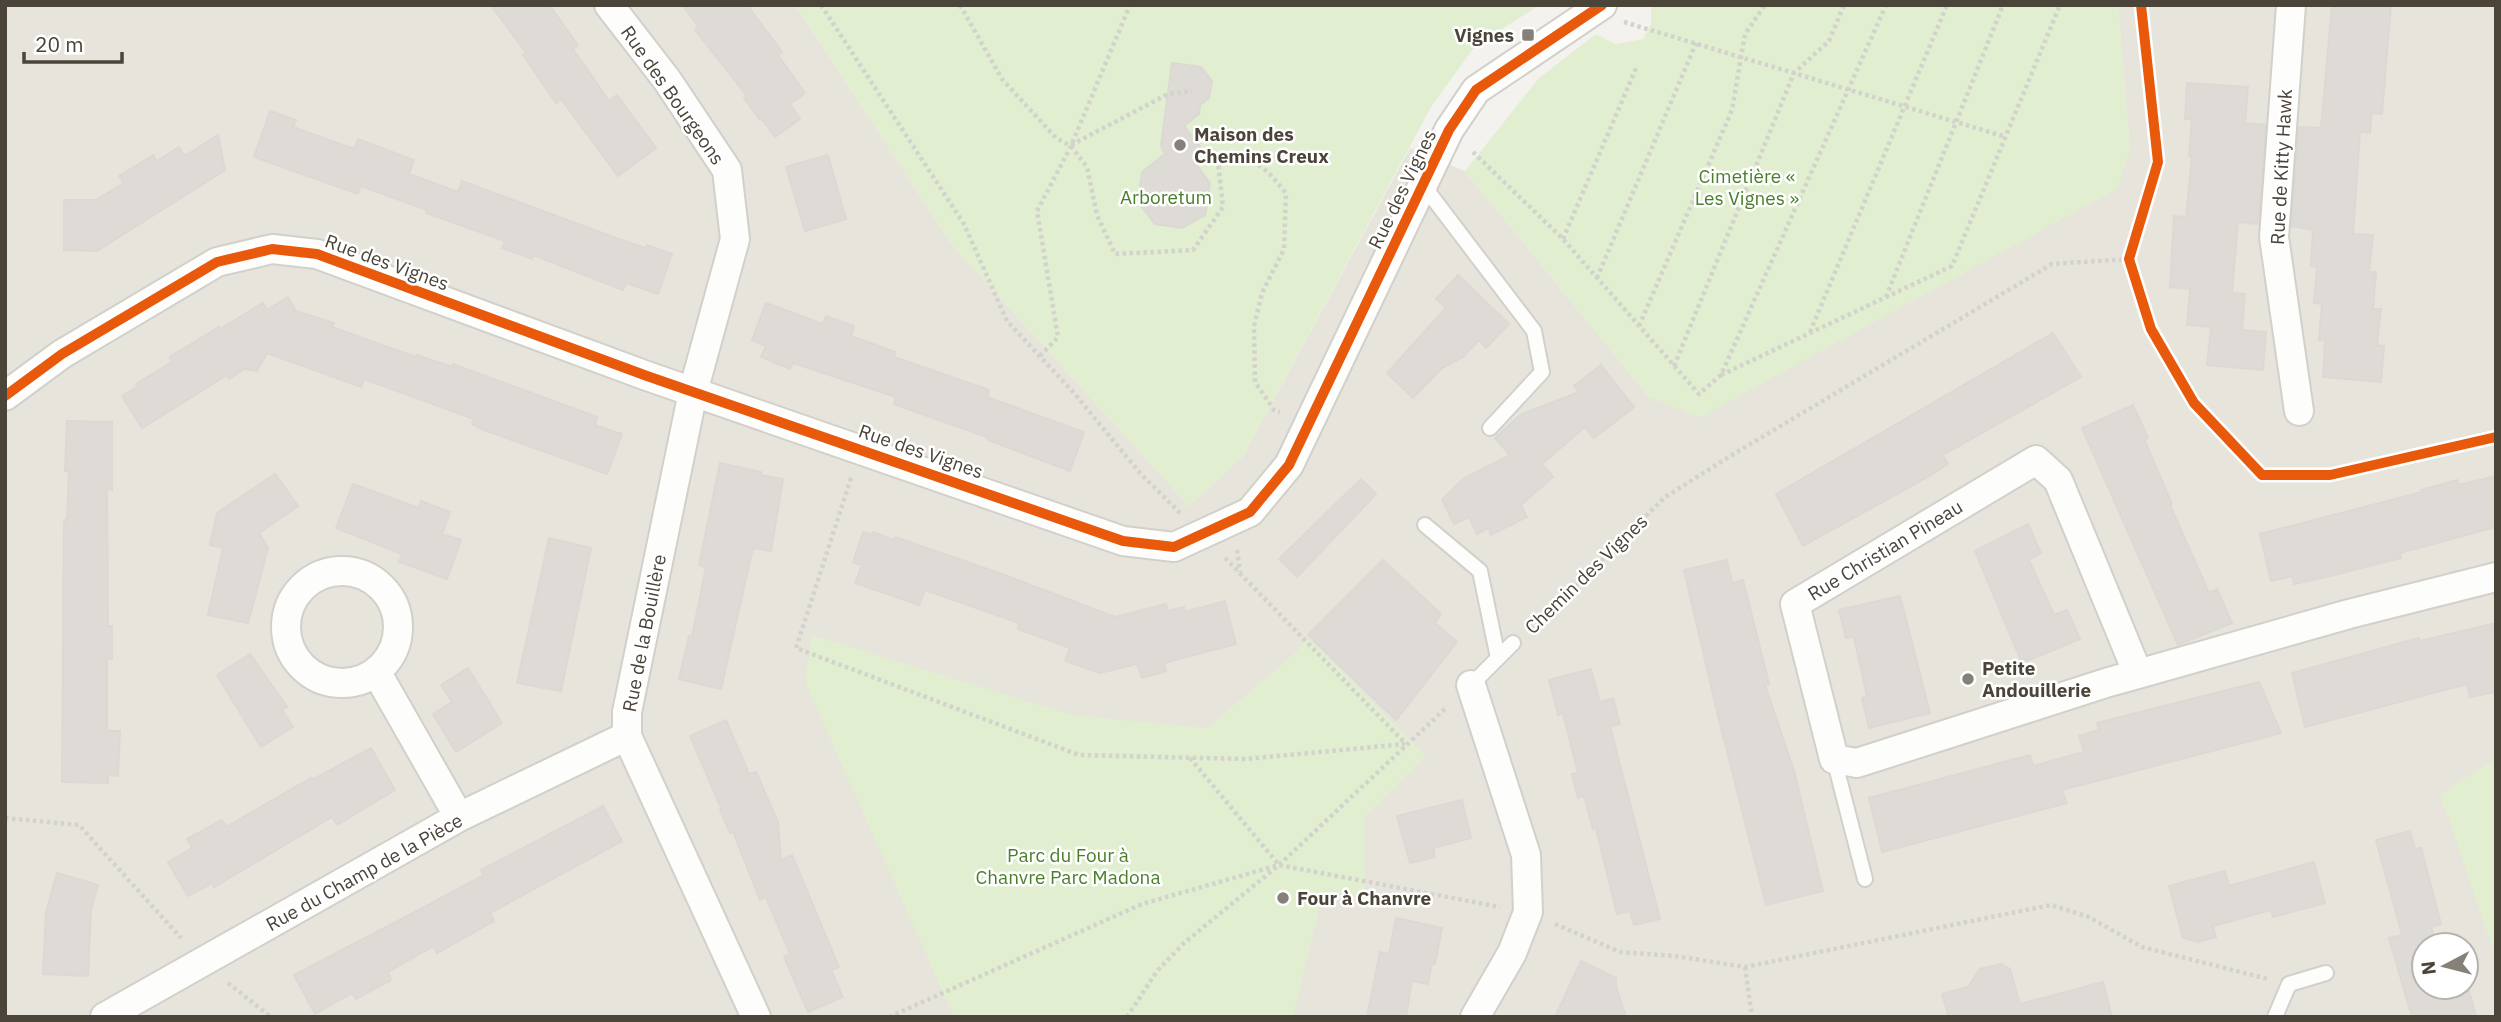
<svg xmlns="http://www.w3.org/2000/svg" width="2501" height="1022" font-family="'IBM Plex Sans',sans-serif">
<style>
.residential{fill:#e7e4dc;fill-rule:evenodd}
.green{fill:#e1eecf}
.building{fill:#dedbd6;stroke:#dcd9d4;stroke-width:2}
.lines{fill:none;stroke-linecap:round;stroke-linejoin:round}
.lane-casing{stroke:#d2d0cb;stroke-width:18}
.street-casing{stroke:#d2d0cb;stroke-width:32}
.path{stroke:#d3d2cc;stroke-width:4.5;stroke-dasharray:3.5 3.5;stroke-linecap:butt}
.lane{stroke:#fdfdfc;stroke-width:14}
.street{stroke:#fdfdfc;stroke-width:28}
.cycleway-casing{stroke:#fff;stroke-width:15}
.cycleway{stroke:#e8590c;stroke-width:10}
.poi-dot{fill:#868178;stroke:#fff;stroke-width:2.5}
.labels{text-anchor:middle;stroke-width:5;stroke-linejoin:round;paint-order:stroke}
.poi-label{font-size:19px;font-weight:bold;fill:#4b4439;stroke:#fff;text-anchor:start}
.street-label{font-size:19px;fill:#4b4439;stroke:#fff}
.park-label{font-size:19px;fill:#4a7f2a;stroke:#fff}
</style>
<rect width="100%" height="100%" fill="#f4f2ee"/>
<path class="residential" d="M5,5H795L953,246L1189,506L1243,456L1410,148L1465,171L1649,397L2130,151L2118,5H2496V1017H5ZM2424,945H2466V987H2424Z"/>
<path class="green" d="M795,5H1540L1475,46L1431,107L1243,456L1189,506L953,246Z
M1651,5H2118L2130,151L2117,189L1699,418L1649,397L1465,171L1539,78L1596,34L1615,44L1643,39L1651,24Z
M812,635L1072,715L1207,728L1294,654L1308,638L1426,756L1364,818L1365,896L1323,892L1293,1017H954L805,682Z
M2496,758V959L2450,823L2439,795Z"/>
<path class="building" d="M491,5H549L578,45L573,49L609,101L617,95L656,148L618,176L561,99L556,103L523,55L526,53Z
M682,5H747L782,52L778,55L805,93L790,104L800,119L775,137L762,119L760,120L744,98L747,96L695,30L699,27Z
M2332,5H2391L2382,114L2372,113L2370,133L2360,132L2353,234L2373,235L2369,272H2376L2373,309H2381L2377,345L2384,346L2381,382L2323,377L2325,341L2319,340L2322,304L2314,303L2317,267L2311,266L2313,230L2291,226L2299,127L2321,128Z
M1172,63L1201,67L1212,81L1209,98L1200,105L1199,114L1184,126L1203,150L1192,159L1210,183L1205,215L1182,228L1155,224L1138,202L1142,172L1165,154L1161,146Z
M2187,83L2248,87L2245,123L2266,125L2258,224L2238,222L2232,293L2245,294L2242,330L2266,332L2263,370L2207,365L2211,327L2187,325L2190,289L2170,287L2174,216L2186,217L2192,156H2189L2192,119H2185Z
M270,111L296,120L293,127L354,149L358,139L414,160L409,174L458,192L462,181L627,242L646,248L647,245L672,254L658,294L626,283L623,290L533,255L532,259L502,248L505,241L426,213L427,210L361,186L358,194L254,157Z
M218,135L225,170L97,251L64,250V200H96L124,183L119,176L153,155L157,161L179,147L185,156Z
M828,155L846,219L805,231L786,167Z
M1458,275L1509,324L1486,348L1479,340L1463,357L1442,368L1413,398L1387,373L1446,308L1436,299Z
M288,297L296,311L334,323L332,327L416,357L417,355L452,367L453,364L597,417L595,425L622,434L607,474L484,430L472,424L474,419L364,379L361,387L267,353L257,371L244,369L229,379L227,375L142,428L122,396L138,386L136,384L172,362L170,357L219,327L220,329L263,303L267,310Z
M766,303L823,324L826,316L854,326L851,336L895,352L894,357L989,390L987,397L1084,432L1070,471L988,440L989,438L894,404L896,397L793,363L790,369L761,357L766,346L752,340Z
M2053,333L2081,377L1943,455L1948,464L1926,478L1803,546L1776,494Z
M1601,365L1634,407L1594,438L1585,427L1542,464L1553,477L1521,505L1527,517L1491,535L1488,528L1477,534L1469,517L1454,524L1442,500L1463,479L1510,455L1495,438L1520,415L1579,392L1574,386Z
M2133,405L2148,438L2144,439L2172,504L2170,505L2209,593L2217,589L2232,623L2178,645L2082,428Z
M67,421L112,422V490L107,489L108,626H112V659H107V731H120L118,776L108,775V783L62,782L64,520H67L69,471H65Z
M720,463L761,472V475L783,479L771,551L753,548L721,689L679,679L689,636L692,637L706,567L699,565Z
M275,474L298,506L259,533L268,548L248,623L208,615L223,548L210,545L217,513Z
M2496,476V527L2400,553L2401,558L2326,577L2294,584L2292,576L2271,581L2260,534L2422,492L2421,490L2457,480L2459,485Z
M1361,479L1376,494L1297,577L1279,559Z
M353,484L419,508L421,501L450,512L442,534L461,540L447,579L399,562L402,554L336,528Z
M2028,524L2041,553L2029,560L2054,615L2067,610L2080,639L2022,663L1975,551Z
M863,532L872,535L873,532L894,540L895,537L1002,574L1115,617L1166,604L1168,611L1184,607L1185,612L1225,601L1236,644L1164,663L1166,671L1142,678L1137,664L1100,673L1065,661L1070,648L1018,629L1019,623L925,590L919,605L855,583L862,565L853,562Z
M549,538L591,548L561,691L517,683Z
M1383,560L1441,614L1435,623L1457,642L1396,720L1308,635Z
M1727,560L1732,583L1743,580L1769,684L1765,685L1794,771L1823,891L1766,905L1718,716L1684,570Z
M1900,596L1930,713L1869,728L1862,698L1867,696L1854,637L1846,638L1839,610Z
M2496,623V692L2470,697L2467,684L2305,727L2292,673L2419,638L2420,641Z
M250,654L287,707L282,710L293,727L261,747L217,675Z
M468,668L502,723L456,752L433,714L452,702L441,685Z
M1591,669L1600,702L1613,698L1620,724L1610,726L1660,919L1634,925L1630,911L1617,914L1596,828L1593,829L1584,796L1578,798L1572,774L1578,773L1563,713L1558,715L1549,680Z
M2259,682L2281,733L2062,790L2067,803L1882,852L1869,798L2030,755L2033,766L2084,752L2079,736L2099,730L2097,723Z
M726,720L749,774L756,772L778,822L781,860L792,855L839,967L831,970L843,997L808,1012L784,957L790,954L766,897L760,900L733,832L730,833L720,810H722L690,736Z
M371,748L395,790L337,825L332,817L214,887L212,883L188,896L168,862L192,848L187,839L222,820L226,827L311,778L312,780Z
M1462,800L1471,838L1433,848L1435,857L1410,863L1397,816Z
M603,806L622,841L490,913L494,921L437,953L434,946L388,972L391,980L356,999L352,993L315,1014L294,975L415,912L484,875L481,870Z
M2410,831L2415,849L2421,848L2441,924L2431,927L2436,945H2424V987H2468L2476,1017H2412L2389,938L2402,935L2376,840Z
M2314,862L2325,903L2273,917L2271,910L2213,926L2216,937L2198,942L2183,938L2169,886L2225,871L2229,886Z
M57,873L98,885L91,910L88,976L43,974L46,912Z
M1396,918L1442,928L1435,964L1432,963L1428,984L1412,981L1406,1017H1367L1380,952L1389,954Z
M1581,961L1616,978V987L1626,1017H1555Z
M2001,964L2010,969L2020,1004L2103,982L2112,1017H1949L1942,994L1968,987L1980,969Z"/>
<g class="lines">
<defs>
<path id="lane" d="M1423,185L1534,331L1542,372L1490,428
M1425,525L1480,571L1498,658
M1471,685L1513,643
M1834,759L1865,879
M2275,1017L2289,984L2326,973"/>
<path id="street" d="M609,5L667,80L727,170L735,239L693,392L627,712V736L756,1017
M2291,5L2274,237L2299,411
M5,396L62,354L217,262L272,249L317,254L647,376L1123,541L1174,547L1250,512L1289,465L1449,130L1476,90L1602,5
M286 627a56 56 0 1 1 112 0a56 56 0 1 1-112 0Z
M377,673L459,817
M2138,674L2058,480L2036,460L1795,604L1834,759L1857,763L2109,682L2138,674L2349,614L2496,577
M1471,685L1526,855L1528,912L1512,953L1475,1017
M105,1017L459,817L627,736"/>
</defs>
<use href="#lane" class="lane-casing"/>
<use href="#street" class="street-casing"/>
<path class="path" d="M821,5L964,224L1007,321L1074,393L1140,473L1180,513
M960,5L1002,79L1056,138L1071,146L1087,167L1097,215L1115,254L1193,250L1223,207L1218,162C1255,153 1264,167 1286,193L1284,249L1262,293L1254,326L1255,382L1274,410L1280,412
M2141,5L2158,162L2129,259L2151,329L2194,403L2262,475H2330L2496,437
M1624,22L2006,137
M1071,145L1168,94L1192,91
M1473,152L1563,239L1699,394L1721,375L1886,5
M1563,239L1637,66
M1597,278L1696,43
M1886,297L2003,5
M1639,326L1732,110L1745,34L1765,5
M1810,332L1947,5
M1040,356L1058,337L1037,211L1071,146L1130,5
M1674,366L1794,73L1829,41L1844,5
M1721,375L1952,266L2060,5
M851,478L796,648L1079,755L1246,759L1405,744
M1237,550L1240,572
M1225,558L1405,743
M1532,630L1665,497L1732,455L2052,264L2129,259
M1190,758L1279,865
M5,818L79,825L181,938
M1555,924L1620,952L1675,956L1745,967L2051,905L2089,917L2142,947L2268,979
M1745,967L1752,1017
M228,983L271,1017
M889,1017L1142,904L1279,865L1500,907
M1127,1017L1157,971L1184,943L1279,865L1447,707"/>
<use href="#lane" class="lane"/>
<use href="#street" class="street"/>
<defs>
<path id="cycleway" d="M2141,5L2158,162L2129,259L2151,329L2194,403L2262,475H2330L2496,437
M5,396L62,354L217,262L272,249L317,254L647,376L1123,541L1174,547L1250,512L1289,465L1449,130L1476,90L1602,5"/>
</defs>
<use href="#cycleway" class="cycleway-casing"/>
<use href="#cycleway" class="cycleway"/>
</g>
<g class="poi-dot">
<rect x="1521" y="28" width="14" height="14" rx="3.5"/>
<circle cx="1180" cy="145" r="7"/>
<circle cx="1968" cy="679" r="7"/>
<circle cx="1283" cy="898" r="7"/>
</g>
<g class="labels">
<g class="poi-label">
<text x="1514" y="42" text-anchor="end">Vignes</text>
<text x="1194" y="141">Maison des<tspan x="1194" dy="22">Chemins Creux</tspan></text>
<text x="1982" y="675">Petite<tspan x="1982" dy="22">Andouillerie</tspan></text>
<text x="1297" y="905">Four à Chanvre</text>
</g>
<g class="street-label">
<text transform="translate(673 95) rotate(55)" y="7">Rue des Bourgeons</text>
<text transform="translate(2281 167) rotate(-87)" y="7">Rue de Kitty Hawk</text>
<text transform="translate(1402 189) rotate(-64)" y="7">Rue des Vignes</text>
<text transform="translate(387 262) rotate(20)" y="7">Rue des Vignes</text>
<text transform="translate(921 451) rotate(19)" y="7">Rue des Vignes</text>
<text transform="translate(1885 550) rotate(-31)" y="7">Rue Christian Pineau</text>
<text transform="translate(1586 574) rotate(-44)" y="7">Chemin des Vignes</text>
<text transform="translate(644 633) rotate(-79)" y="7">Rue de la Bouillère</text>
<text transform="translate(364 872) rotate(-29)" y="7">Rue du Champ de la Pièce</text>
</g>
<g class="park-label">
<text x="1747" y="183">Cimetière «<tspan x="1747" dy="22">Les Vignes »</tspan></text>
<text x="1166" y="204">Arboretum</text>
<text x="1068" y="862">Parc du Four à<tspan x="1068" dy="22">Chanvre Parc Madona</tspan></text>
</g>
</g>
<rect width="2501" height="1022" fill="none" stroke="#4b4439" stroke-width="14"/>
<g transform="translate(2445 966) rotate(263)"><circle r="33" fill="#ffffff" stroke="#b7b4b0" stroke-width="2"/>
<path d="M0-5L12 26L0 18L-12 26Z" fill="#868178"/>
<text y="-10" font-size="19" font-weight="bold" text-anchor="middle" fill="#4b4439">N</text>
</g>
<path d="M24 52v10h98v-10" fill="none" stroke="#4b4439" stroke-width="3.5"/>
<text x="35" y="52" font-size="21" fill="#4b4439" stroke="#ffffff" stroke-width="5" paint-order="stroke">20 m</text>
</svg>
